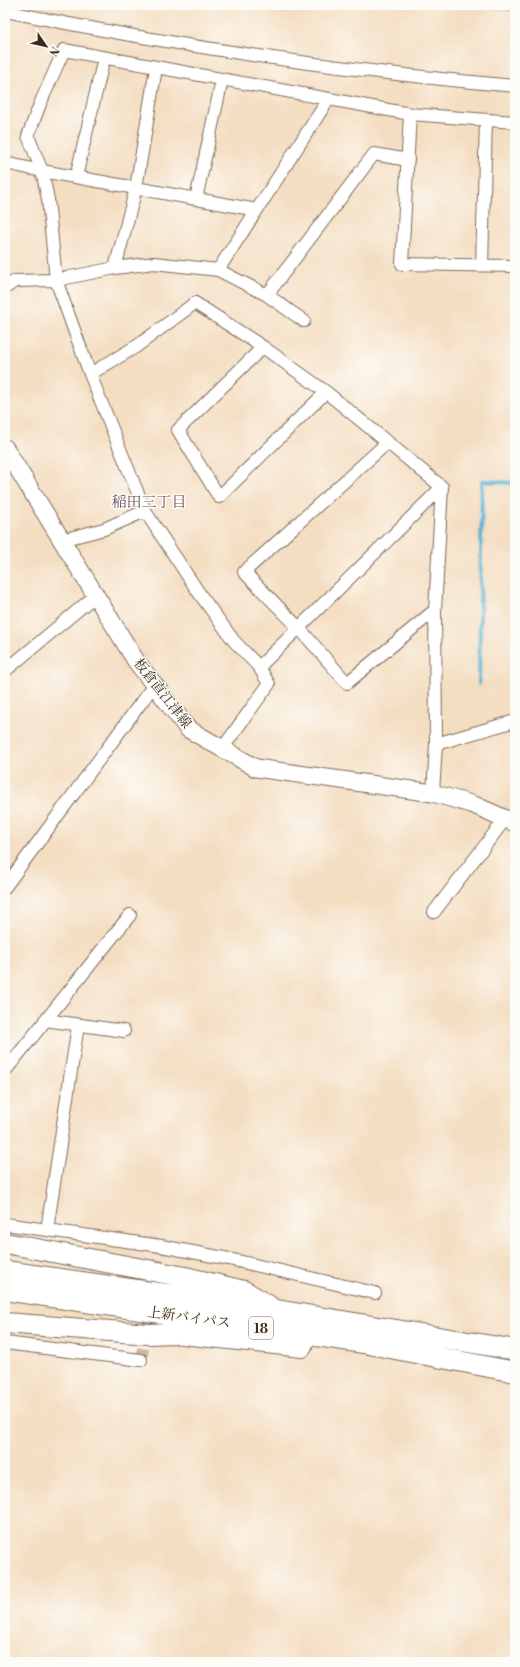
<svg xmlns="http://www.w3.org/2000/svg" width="520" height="1667" font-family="'Libre Bodoni','Noto Serif JP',serif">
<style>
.water{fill:#59b6d7;stroke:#4a707a}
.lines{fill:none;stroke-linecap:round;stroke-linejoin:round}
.stream{stroke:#59b6d7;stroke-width:4}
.minor-tunnel{stroke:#cfbaa1;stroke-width:12;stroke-dasharray:12 6;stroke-linecap:butt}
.minor-casing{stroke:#7c6957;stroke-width:14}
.secondary-casing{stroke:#7c6957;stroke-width:19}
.trunk-casing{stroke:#7c6957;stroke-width:22}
.minor{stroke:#fff;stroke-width:12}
.secondary{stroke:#fff;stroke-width:17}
.trunk{stroke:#fff;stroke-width:20}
.labels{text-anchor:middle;stroke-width:3;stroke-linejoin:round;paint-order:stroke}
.shield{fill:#fdfcf7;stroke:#75695f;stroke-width:1}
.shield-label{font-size:13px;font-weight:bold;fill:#3b2a1e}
.street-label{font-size:14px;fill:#3b2a1e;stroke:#fdfcf7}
.neighbourhood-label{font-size:15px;fill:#72525e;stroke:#fdfcf7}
</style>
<rect width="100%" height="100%" fill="#fdfcf7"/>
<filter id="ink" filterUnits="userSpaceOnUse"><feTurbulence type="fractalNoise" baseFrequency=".025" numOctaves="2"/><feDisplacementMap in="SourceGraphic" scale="8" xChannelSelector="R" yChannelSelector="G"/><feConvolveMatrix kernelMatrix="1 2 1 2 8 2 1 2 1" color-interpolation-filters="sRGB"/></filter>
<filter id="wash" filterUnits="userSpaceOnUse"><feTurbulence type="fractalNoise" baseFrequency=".012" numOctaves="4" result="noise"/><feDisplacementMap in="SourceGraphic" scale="16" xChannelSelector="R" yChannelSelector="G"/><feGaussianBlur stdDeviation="0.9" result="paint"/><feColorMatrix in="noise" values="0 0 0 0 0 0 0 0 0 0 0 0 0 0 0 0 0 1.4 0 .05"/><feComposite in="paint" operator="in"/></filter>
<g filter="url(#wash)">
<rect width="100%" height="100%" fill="#f4dec2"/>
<path class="water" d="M469,5H515V10H512Z"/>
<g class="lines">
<path class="stream" d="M479,684L482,481L515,483"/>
</g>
</g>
<g filter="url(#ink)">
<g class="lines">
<path class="minor-tunnel" d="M141,1360L161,1246"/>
<defs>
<path id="minor" d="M5,11C173,46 344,71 515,86
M410,114L402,264L515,266
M5,163L42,171L257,210
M76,177L104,58
M196,199L222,80
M482,265L486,120
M115,268L136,188L156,68
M218,270L328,100
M5,288L15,281L56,280L115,268L154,263L218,270L267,295L304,321
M267,295L374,154L408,160
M263,347L178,430L219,497L326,392
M90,374L137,346L195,303L263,347L326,392L442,487
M388,442L244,572L299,628L347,683L435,610
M62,540L104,529L145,511
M259,667L442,487
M5,671L96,595
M436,744L515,721
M222,749L269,684L259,667L234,641L199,593L145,511L90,374L56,280L48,199L42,171L28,136L40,104L64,50L410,114L515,122
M433,793L436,744L435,610L442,487
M5,887L154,685
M434,912L506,818
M45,1020L124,1031
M5,1071L130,915
M5,1224L161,1246L229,1259L375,1293
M47,1230L78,1025
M5,1343L141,1360"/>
<path id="secondary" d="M5,448L136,661L188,729L256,768L433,793L474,805L515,823"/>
<path id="trunk" d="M5,1243L185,1277L244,1291L268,1305
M5,1271L277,1310L515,1350
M5,1290L364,1343L515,1372
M5,1323L149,1334L173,1333L302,1347"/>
</defs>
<use href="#minor" class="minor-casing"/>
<use href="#secondary" class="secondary-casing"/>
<use href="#trunk" class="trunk-casing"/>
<use href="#minor" class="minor"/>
<use href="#secondary" class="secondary"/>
<use href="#trunk" class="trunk"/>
</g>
</g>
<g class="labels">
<rect class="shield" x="249" y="1317" width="24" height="22" rx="3"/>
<g class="shield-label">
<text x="261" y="1333">18</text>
</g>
<g class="street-label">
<text transform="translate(163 693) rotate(52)" y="5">板倉直江津線</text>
<text transform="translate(189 1317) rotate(8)" y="5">上新バイパス</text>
</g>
<g class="neighbourhood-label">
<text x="149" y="507">稲田三丁目</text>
</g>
</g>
<rect width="520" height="1667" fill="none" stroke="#fdfcf7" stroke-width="20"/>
<g transform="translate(46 46) rotate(124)" stroke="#fdfcf7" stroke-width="3" paint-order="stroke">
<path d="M0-3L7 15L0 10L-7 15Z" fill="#3b2a1e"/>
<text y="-6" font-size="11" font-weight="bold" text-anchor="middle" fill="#3b2a1e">N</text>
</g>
</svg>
